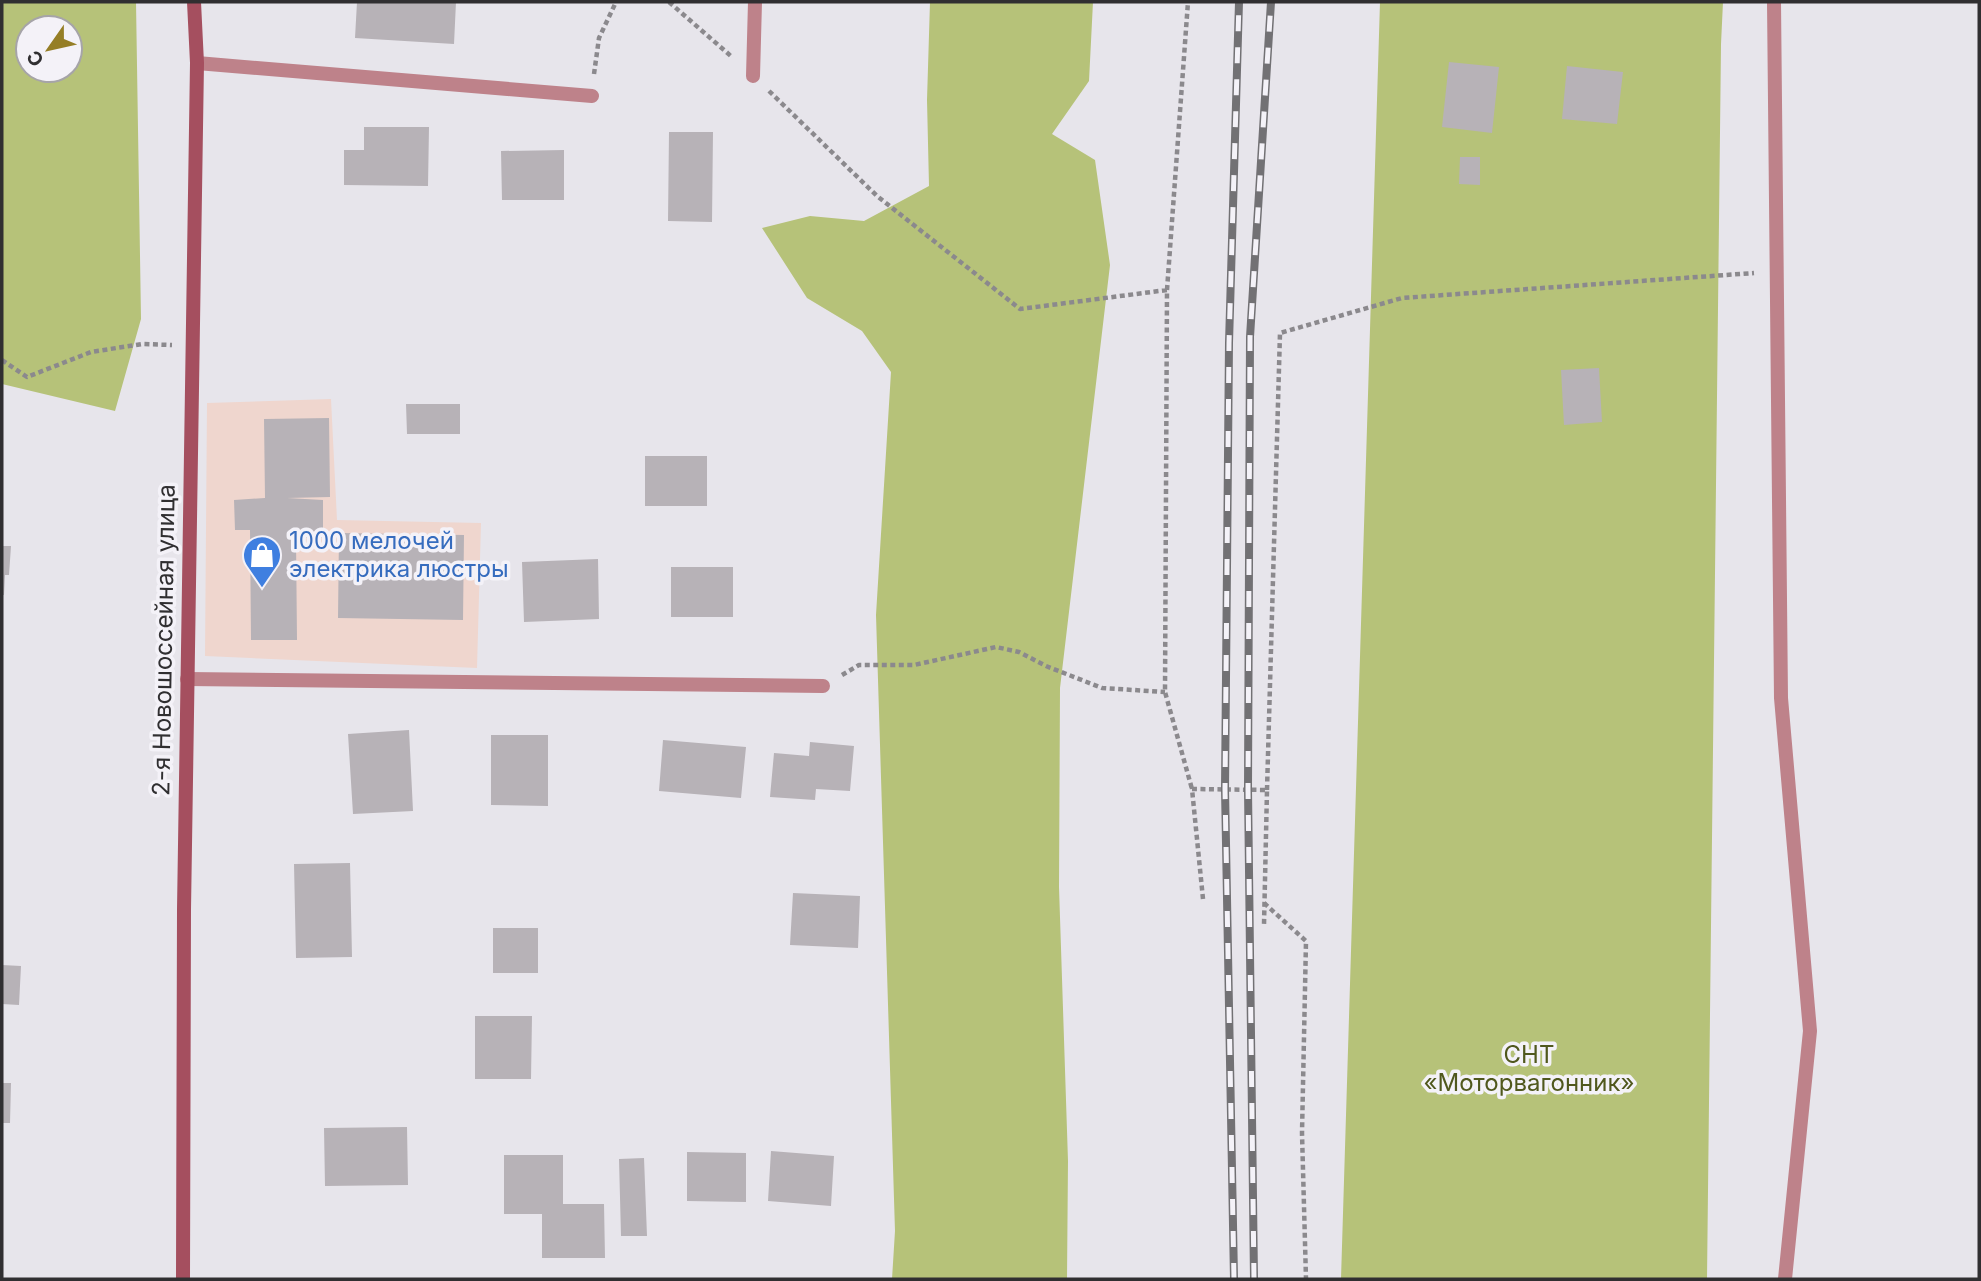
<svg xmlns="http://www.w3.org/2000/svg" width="1981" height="1281" font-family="Inter,sans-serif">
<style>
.commercial{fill:#efd6ce}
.green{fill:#b6c279;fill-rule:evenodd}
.building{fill:#b7b2b7}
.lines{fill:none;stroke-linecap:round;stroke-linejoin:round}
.path{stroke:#8b898d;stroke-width:4.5;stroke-dasharray:5 3.5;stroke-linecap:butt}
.street{stroke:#be828a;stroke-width:14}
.secondary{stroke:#a54f5f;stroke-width:14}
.rail-casing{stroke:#727174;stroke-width:8}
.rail{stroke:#f4f2f8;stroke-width:5;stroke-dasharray:16;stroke-linecap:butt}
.labels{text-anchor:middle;stroke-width:7;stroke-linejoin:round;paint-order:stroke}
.shop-label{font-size:24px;fill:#366cbe;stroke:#f4f2f8;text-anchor:start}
.street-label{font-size:24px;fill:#302f31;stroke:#f4f2f8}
.park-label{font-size:24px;fill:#50581d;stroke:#f4f2f8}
</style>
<rect width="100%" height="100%" fill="#e7e5eb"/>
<path class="commercial" d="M331,399L337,520L481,523L477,668L205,656L207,403Z"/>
<path class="green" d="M2,2H136L141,319L115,411L2,384ZM28,28H70V70H28Z
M930,2H1093L1089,81L1052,134L1095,160L1110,265L1060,688L1059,887L1068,1161L1067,1279H892L895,1231L876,615L891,372L862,331L807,298L762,228L810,216L864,221L929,186L927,100Z
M1380,2H1723L1721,44L1707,1279H1341Z"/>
<path class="building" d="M357,2H456L454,44L355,38Z
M1449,62L1499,67L1492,133L1442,127Z
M1567,66L1623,72L1617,124L1562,119Z
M364,127H429L428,186L344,185V150H364Z
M669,132H713L712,222L668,221Z
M564,150V200H502L501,151Z
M1460,157H1480V185L1459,184Z
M1599,368L1602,422L1564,425L1561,370Z
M406,404H460V434H407Z
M329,418L330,497L287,498L323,500V538H296L297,640H251L250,530H235L234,500L265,498L264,419Z
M645,456H707V506H645Z
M339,533L464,535L463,620L338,618Z
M2,546H11L9,575H5L4,595H2Z
M598,559L599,619L524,622L522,562Z
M671,567H733V617H671Z
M409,730L413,811L353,814L348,734Z
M491,735H548V806L491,805Z
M663,740L746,747L741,798L659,791Z
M810,742L854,746L850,791L816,789L815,800L770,797L774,753L809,756Z
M350,863L352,957L296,958L294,864Z
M793,893L860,896L858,948L790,945Z
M493,928H538V973H493Z
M2,965L21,966L19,1005L2,1004Z
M475,1016H532L531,1079H475Z
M2,1083H11L10,1123H2Z
M407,1127L408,1185L325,1186L324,1128Z
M771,1151L834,1156L831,1206L768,1201Z
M687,1152L746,1153V1202L687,1201Z
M504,1155H563V1204H604L605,1258H542V1214H504Z
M644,1158L647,1236H621L619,1159Z"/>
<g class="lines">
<path class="path" d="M669,2L732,57
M594,74L599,38L616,2
M769,91L877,196L1020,309L1167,290L1165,692L1192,789
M1167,290L1188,2
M2,360L27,377L91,352L142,344L172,345
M842,675L859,665H914L996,647L1019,652L1046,666L1102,688L1165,692
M1267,790L1280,333L1402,298L1754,273
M1203,899L1192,789L1267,790L1264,925
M1264,903L1306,941L1302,1133L1306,1279"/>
<path class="street" d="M1774,2L1781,698L1810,1031L1785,1279
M197,63L592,96
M753,76L755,2
M187,679L823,686"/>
<path class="secondary" d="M183,1279L184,910L197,63L194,2"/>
<defs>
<path id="rail" d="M1234,1279L1225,789L1229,343L1239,2
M1254,1279L1248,789L1250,337L1271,2"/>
</defs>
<use href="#rail" class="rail-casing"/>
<use href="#rail" class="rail"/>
</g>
<defs>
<symbol id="shop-pin" viewBox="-11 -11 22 30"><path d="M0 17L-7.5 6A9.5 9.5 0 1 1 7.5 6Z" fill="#3f7fe0" stroke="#f4f2f8"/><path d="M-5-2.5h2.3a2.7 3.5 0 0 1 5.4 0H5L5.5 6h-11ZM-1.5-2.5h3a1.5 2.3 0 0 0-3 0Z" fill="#fff"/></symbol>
</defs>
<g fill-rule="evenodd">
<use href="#shop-pin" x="240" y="533" width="44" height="60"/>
</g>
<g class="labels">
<g class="shop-label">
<text x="289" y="549">1000 мелочей<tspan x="289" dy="28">электрика люстры</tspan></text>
</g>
<g class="street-label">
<text transform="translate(164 640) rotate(-89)" y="8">2-я Новошоссейная улица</text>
</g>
<g class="park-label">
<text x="1529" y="1063">СНТ<tspan x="1529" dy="28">«Моторвагонник»</tspan></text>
</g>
</g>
<rect width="1981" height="1281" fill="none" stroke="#302f31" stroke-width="7"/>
<g transform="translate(49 49) rotate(236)"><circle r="33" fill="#f4f2f8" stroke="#a6a4a8" stroke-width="2"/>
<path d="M0-5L12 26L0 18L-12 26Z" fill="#957e26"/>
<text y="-10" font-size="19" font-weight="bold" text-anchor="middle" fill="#302f31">С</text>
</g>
</svg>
